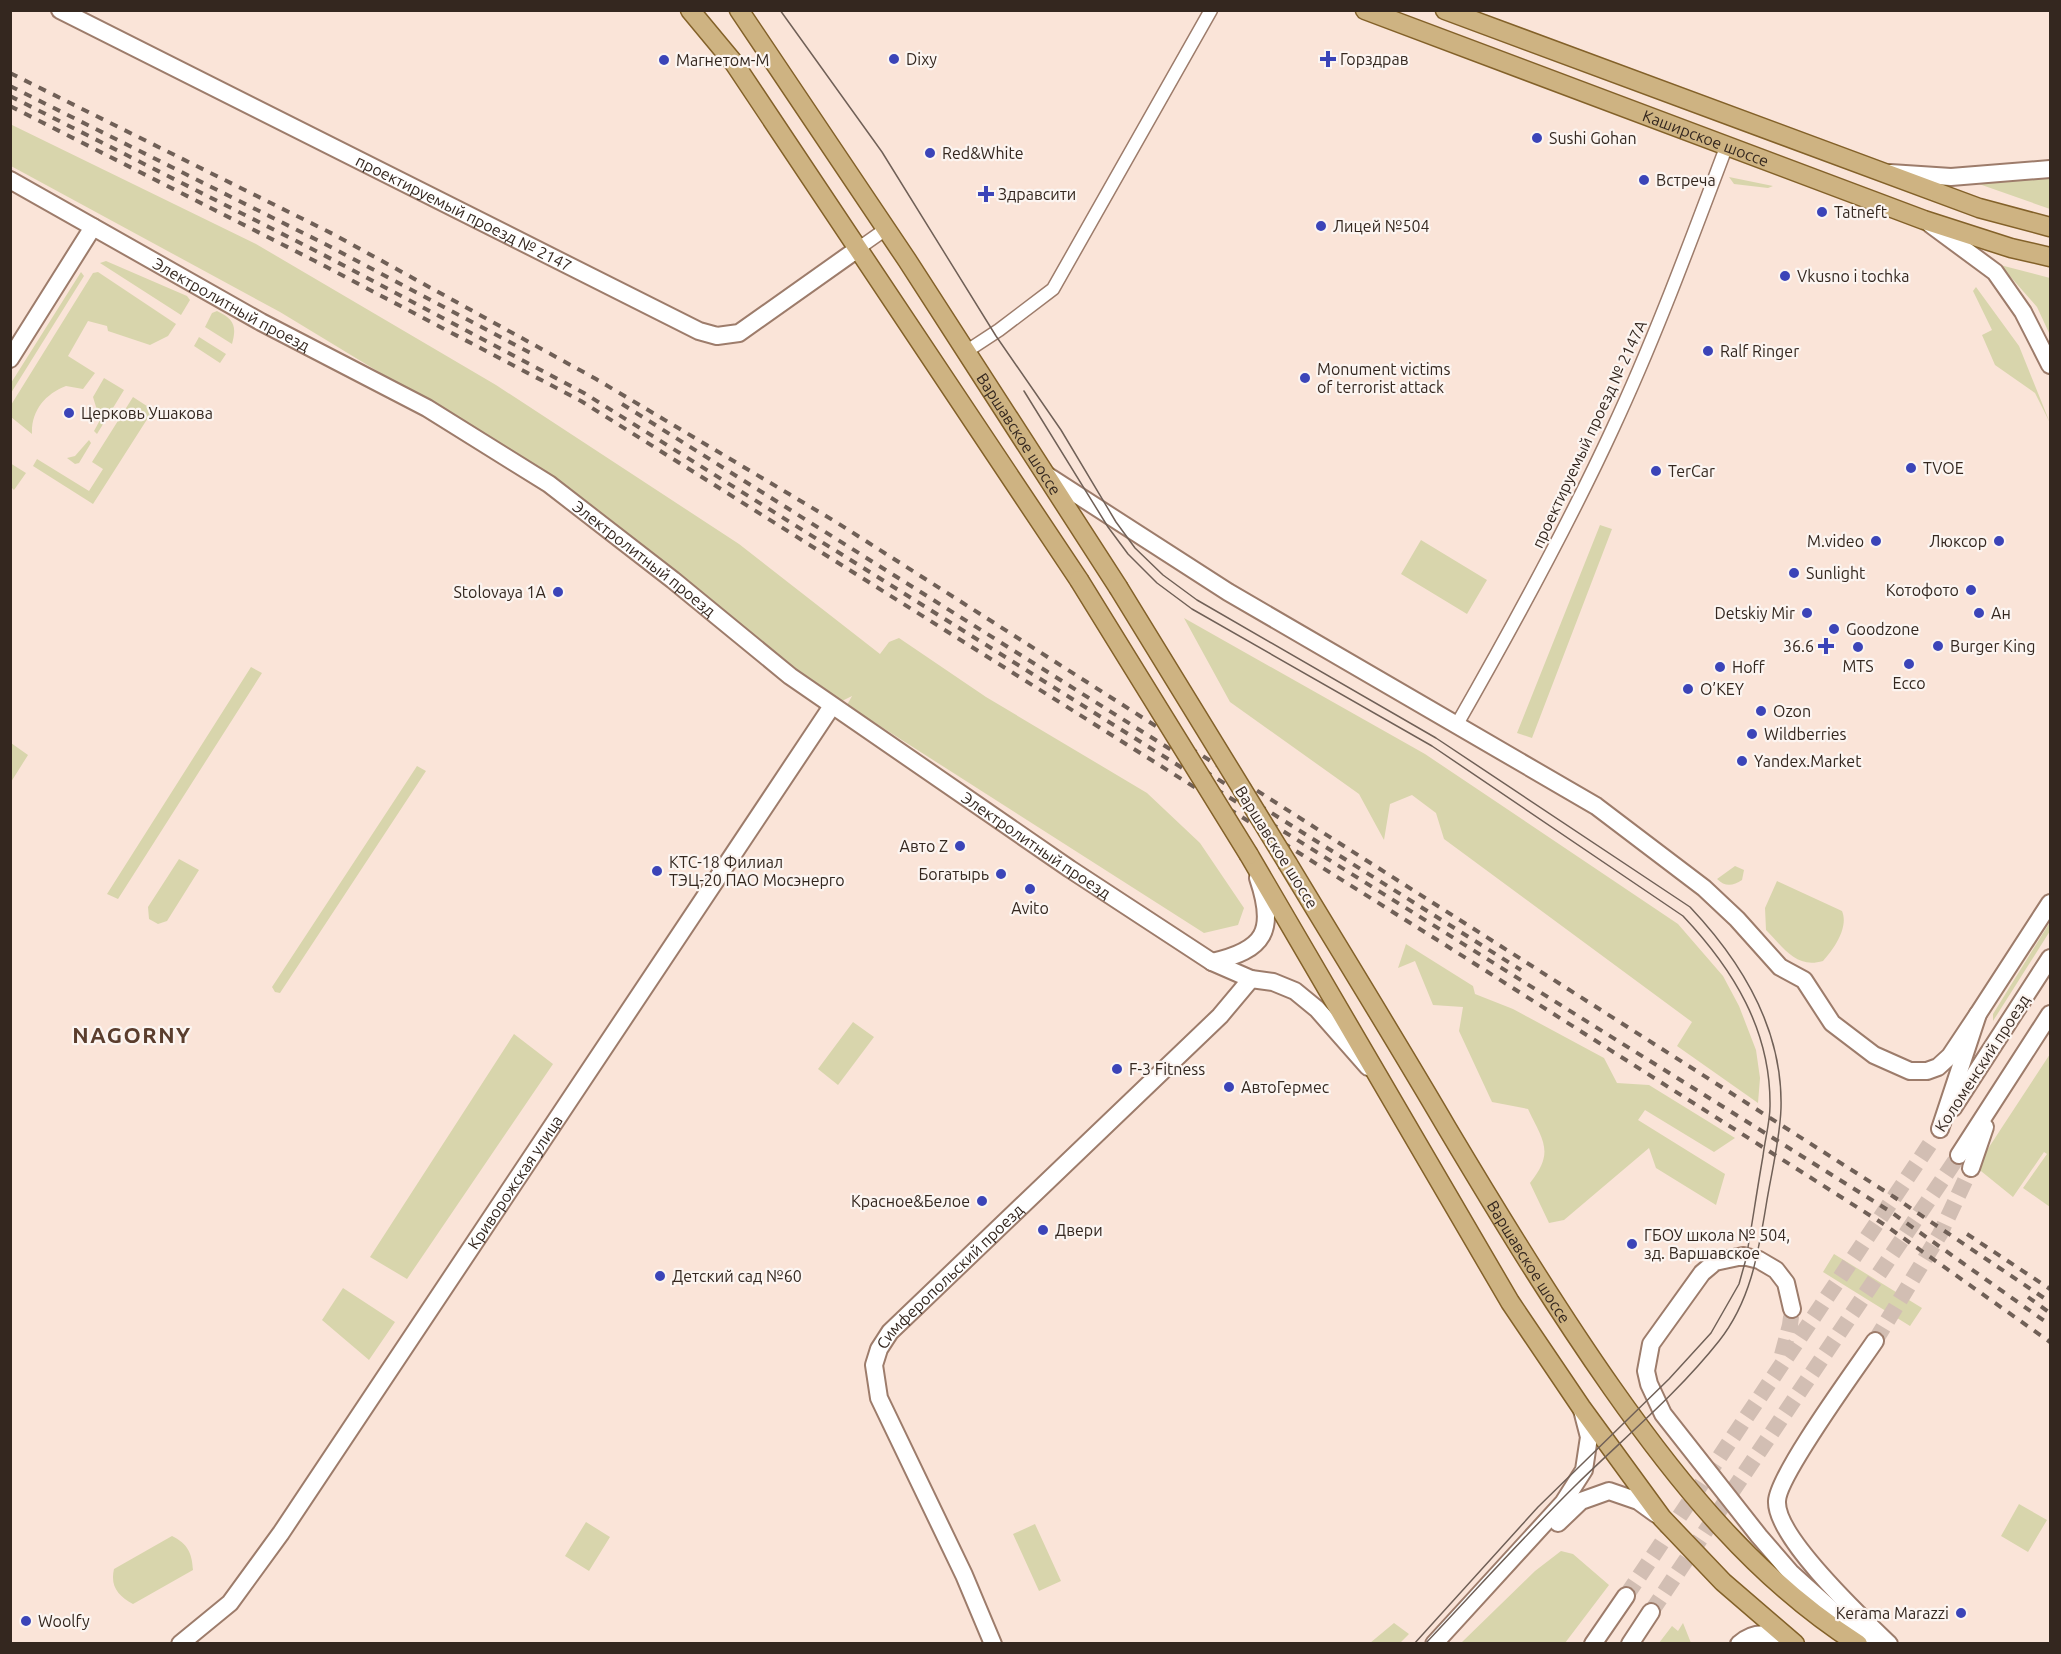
<svg xmlns="http://www.w3.org/2000/svg" width="2061" height="1654" font-family="Ubuntu,sans-serif">
<style>
.green{fill:#d8d5ac}
.lines{fill:none;stroke-linecap:round;stroke-linejoin:round}
.secondary-tunnel{stroke:#d2beb3;stroke-width:16;stroke-dasharray:16 8;stroke-linecap:butt}
.street-casing{stroke:#9d7c6b;stroke-width:15}
.secondary-casing{stroke:#9d7c6b;stroke-width:20}
.primary-casing{stroke:#836129;stroke-width:21}
.street{stroke:#fff;stroke-width:12}
.secondary{stroke:#fff;stroke-width:16}
.primary{stroke:#ceb382;stroke-width:18}
.tram{stroke:#706057;stroke-width:1.5}
.rail{stroke:#706057;stroke-width:4;stroke-dasharray:8 8;stroke-linecap:butt}
.primary-bridge-casing{stroke:#836129;stroke-width:21;stroke-linecap:butt}
.primary-bridge{stroke:#ceb382;stroke-width:18}
.poi-dot{fill:#3b44b8;stroke:#fcf5f1;stroke-width:2}
.labels{text-anchor:middle;stroke-width:4.5;stroke-linejoin:round;paint-order:stroke}
.poi-label{font-size:16px;fill:#34271f;stroke:#fcf5f1;text-anchor:start}
.street-label{font-size:16px;fill:#34271f;stroke:#fcf5f1}
.district-label{font-size:22px;font-weight:bold;letter-spacing:1.5px;fill:#5a3d2d;stroke:#fcf5f1}
</style>
<rect width="100%" height="100%" fill="#fae4d8"/>
<path class="green" d="M10,124L256,244L496,385L739,544L880,654L889,642L899,638L986,697L1147,793L1200,843L1244,908L1238,925L1204,933L847,705L852,696L838,703L552,477L280,312L11,166Z
M1729,177L1773,186L1768,188L1734,184Z
M2050,177V209L1979,184Z
M106,261L187,296L190,300L181,315L100,263Z
M2000,265L2050,278V335L2037,307Z
M81,272L84,276L11,393V383Z
M98,272L176,324L168,336L150,345L108,331L107,326L88,321L68,356L95,373L83,389L66,386C45,394 31,411 32,434L11,417V405L93,273Z
M1976,287L2019,346L2050,423L2035,393L1995,365L1982,335L1992,330L1973,291Z
M217,311C234,319 237,326 232,344L205,327L212,313Z
M199,337L226,354L220,363L194,346Z
M104,378L124,390L97,434L94,431L100,420L93,397Z
M133,397L153,410L93,504L33,466L37,459L89,491L103,469L92,462Z
M89,440L91,443L79,463L75,464L67,458L75,456Z
M10,463L26,473L14,490L11,487Z
M1600,525L1612,529L1532,738L1517,733Z
M1421,540L1487,580L1467,614L1401,574Z
M1184,618L1425,754L1678,924L1723,976L1739,1006L1756,1050L1760,1078L1758,1103L1677,1046L1692,1022L1444,839L1436,813L1412,795L1390,804L1384,840L1359,794L1230,702Z
M251,667L262,673L118,899L107,894Z
M11,743L28,755L11,782Z
M417,766L426,771L280,993L275,992L272,987Z
M179,859L199,870L167,921L158,924L149,919L148,907Z
M1735,866L1744,870L1742,880C1733,886 1725,887 1717,879Z
M1777,881L1842,911C1849,927 1834,949 1823,961C1796,969 1784,948 1766,930L1765,908Z
M2050,922V931L1993,1021V1014Z
M1406,944L1473,986L1475,994L1513,1009L1604,1058L1617,1083L1649,1085L1735,1138L1714,1152L1645,1110L1638,1120L1725,1174L1716,1205L1656,1168L1649,1148L1564,1220L1549,1223L1530,1183C1555,1152 1543,1141 1528,1109L1492,1102L1459,1031L1463,1007L1433,1005L1415,961L1398,968Z
M853,1022L874,1037L838,1085L818,1069Z
M514,1034L553,1064L407,1279L370,1257Z
M2050,1054V1207L2023,1188L2047,1154L2044,1152L2013,1197L1976,1167Z
M1834,1254L1922,1308L1910,1326L1823,1272Z
M343,1288L395,1322L369,1360L322,1320Z
M2019,1504L2047,1520L2028,1552L2001,1536Z
M586,1522L610,1537L589,1571L565,1556Z
M1035,1524L1061,1581L1039,1591L1013,1534Z
M172,1536C188,1544 192,1553 193,1570L133,1604C118,1596 110,1586 114,1569Z
M1561,1551L1573,1554L1609,1585L1565,1643H1461L1535,1571Z
M1394,1623L1409,1634L1400,1643H1370Z
M1683,1623L1691,1643H1659L1672,1626L1678,1631Z"/>
<g class="lines">
<path class="secondary-tunnel" d="M1875,1341L1940,1234L1971,1168
M1782,1355L1790,1325L1792,1309
M1626,1596L1934,1138
M1651,1612L1959,1155"/>
<defs>
<path id="street" d="M859,248L886,229
M967,351L999,330L1053,289L1211,10
M1456,726C1512,628 1566,530 1613,428C1656,336 1691,240 1727,145"/>
<g id="secondary">
<path id="s1" d="M60,10L699,331L717,336L739,333L859,248"/>
<path d="M1890,173L1951,177L2050,169"/>
<path id="s2" d="M10,180L261,322L427,408L549,484L673,580L790,676L1070,869L1212,962L1251,979L1273,982L1295,991L1317,1009L1368,1067"/>
<path d="M1930,224L1995,272L2023,312L2050,365"/>
<path d="M10,359L93,227"/>
<path d="M1048,476L1228,592L1596,806L1704,888L1737,919L1780,967L1804,980L1832,1023L1874,1055L1910,1071H1927L1938,1067L1950,1056L1978,1014"/>
<path d="M1212,962C1265,950 1276,931 1258,878"/>
<path d="M1953,1108L2050,958"/>
<path d="M1940,1129L1978,1014L2050,903"/>
<path d="M1959,1155L2050,1014"/>
<path d="M1971,1168L1985,1127"/>
<path d="M1792,1309L1786,1283L1776,1270L1759,1260L1743,1256L1715,1262L1702,1273L1651,1344L1646,1371L1649,1384L1663,1414L1759,1536L1791,1573L1870,1644"/>
<path d="M1875,1341C1856,1369 1778,1475 1777,1501C1775,1537 1862,1618 1889,1644"/>
<path d="M1558,1523L1581,1501L1609,1491L1638,1501L1656,1514"/>
<path id="s3" d="M180,1644L230,1603L281,1533L832,706"/>
<path id="s4" d="M993,1644L964,1575L879,1398L874,1365L879,1349L890,1332L1220,1016L1251,979"/>
<path d="M1434,1644L1563,1503L1584,1470L1589,1437L1582,1410"/>
<path d="M1593,1644L1626,1596"/>
<path d="M1630,1644L1651,1612"/>
<path d="M1739,1644C1755,1630 1769,1633 1787,1641"/>
</g>
<g id="primary">
<path d="M690,10L734,63L1079,580"/>
<path id="s5" d="M739,10L907,260L1118,587"/>
<path id="s6" d="M1365,10L1924,220L2011,248L2050,257"/>
<path d="M1445,10L1979,208L2050,227"/>
<path d="M1249,855L1510,1302L1581,1407L1662,1518L1723,1582L1795,1644"/>
<path id="s7" d="M1288,864C1341,952 1395,1039 1447,1128C1500,1217 1553,1304 1612,1388C1680,1485 1757,1580 1858,1644"/>
</g>
</defs>
<use href="#street" class="street-casing"/>
<use href="#secondary" class="secondary-casing"/>
<use href="#primary" class="primary-casing"/>
<use href="#street" class="street"/>
<use href="#secondary" class="secondary"/>
<use href="#primary" class="primary"/>
<path class="tram" d="M780,10L882,152L996,336L1061,430L1116,522L1135,548L1163,575L1197,600L1436,738L1690,907C1742,962 1783,1029 1781,1108C1780,1140 1771,1174 1766,1206C1758,1255 1750,1302 1719,1341C1678,1393 1625,1437 1578,1483C1525,1535 1476,1590 1425,1644
M1024,391L1108,527L1128,554L1157,583L1192,609L1432,746L1683,916C1733,969 1771,1030 1770,1106C1770,1122 1765,1139 1763,1156C1757,1190 1752,1225 1746,1259L1739,1284L1711,1333L1669,1379L1538,1507L1414,1644"/>
<path class="rail" d="M10,73L333,234L596,379L836,522L1894,1197L2050,1302
M10,86L325,244L536,356
M10,96L320,253L584,393L1891,1212L2050,1325
M10,106L315,261L581,401L1450,948L1885,1225L2050,1342
M622,404L1521,970
M1967,1234L2050,1289
M2028,1297L2050,1313"/>
<defs>
<path id="primary-bridge" d="M1079,580L1249,855
M1118,587L1288,864"/>
</defs>
<use href="#primary-bridge" class="primary-bridge-casing"/>
<use href="#primary-bridge" class="primary-bridge"/>
</g>
<g class="poi-dot">
<circle cx="894" cy="59" r="6"/>
<path d="M1325 50h6v6h6v6h-6v6h-6v-6h-6v-6h6z"/>
<circle cx="664" cy="60" r="6"/>
<circle cx="1537" cy="138" r="6"/>
<circle cx="930" cy="153" r="6"/>
<circle cx="1644" cy="180" r="6"/>
<path d="M983 185h6v6h6v6h-6v6h-6v-6h-6v-6h6z"/>
<circle cx="1822" cy="212" r="6"/>
<circle cx="1321" cy="226" r="6"/>
<circle cx="1785" cy="276" r="6"/>
<circle cx="1708" cy="351" r="6"/>
<circle cx="1305" cy="378" r="6"/>
<circle cx="69" cy="413" r="6"/>
<circle cx="1911" cy="468" r="6"/>
<circle cx="1656" cy="471" r="6"/>
<circle cx="1876" cy="541" r="6"/>
<circle cx="1999" cy="541" r="6"/>
<circle cx="1794" cy="573" r="6"/>
<circle cx="1971" cy="590" r="6"/>
<circle cx="558" cy="592" r="6"/>
<circle cx="1807" cy="613" r="6"/>
<circle cx="1979" cy="613" r="6"/>
<circle cx="1834" cy="629" r="6"/>
<path d="M1823 637h6v6h6v6h-6v6h-6v-6h-6v-6h6z"/>
<circle cx="1938" cy="646" r="6"/>
<circle cx="1858" cy="647" r="6"/>
<circle cx="1909" cy="664" r="6"/>
<circle cx="1720" cy="667" r="6"/>
<circle cx="1688" cy="689" r="6"/>
<circle cx="1761" cy="711" r="6"/>
<circle cx="1752" cy="734" r="6"/>
<circle cx="1742" cy="761" r="6"/>
<circle cx="960" cy="846" r="6"/>
<circle cx="657" cy="871" r="6"/>
<circle cx="1001" cy="874" r="6"/>
<circle cx="1030" cy="889" r="6"/>
<circle cx="1117" cy="1069" r="6"/>
<circle cx="1229" cy="1087" r="6"/>
<circle cx="982" cy="1201" r="6"/>
<circle cx="1043" cy="1230" r="6"/>
<circle cx="1632" cy="1244" r="6"/>
<circle cx="660" cy="1276" r="6"/>
<circle cx="1961" cy="1613" r="6"/>
<circle cx="26" cy="1621" r="6"/>
</g>
<g class="labels">
<g class="poi-label">
<text x="906" y="65">Dixy</text>
<text x="1340" y="65">Горздрав</text>
<text x="676" y="66">Магнетом-М</text>
<text x="1549" y="144">Sushi Gohan</text>
<text x="942" y="159">Red&amp;White</text>
<text x="1656" y="186">Встреча</text>
<text x="998" y="200">Здравсити</text>
<text x="1834" y="218">Tatneft</text>
<text x="1333" y="232">Лицей №504</text>
<text x="1797" y="282">Vkusno i tochka</text>
<text x="1720" y="357">Ralf Ringer</text>
<text x="1317" y="375">Monument victims<tspan x="1317" dy="18">of terrorist attack</tspan></text>
<text x="81" y="419">Церковь Ушакова</text>
<text x="1923" y="474">TVOE</text>
<text x="1668" y="477">TerCar</text>
<text x="1864" y="547" text-anchor="end">M.video</text>
<text x="1987" y="547" text-anchor="end">Люксор</text>
<text x="1806" y="579">Sunlight</text>
<text x="1959" y="596" text-anchor="end">Котофото</text>
<text x="546" y="598" text-anchor="end">Stolovaya 1A</text>
<text x="1795" y="619" text-anchor="end">Detskiy Mir</text>
<text x="1991" y="619">Ан</text>
<text x="1846" y="635">Goodzone</text>
<text x="1814" y="652" text-anchor="end">36.6</text>
<text x="1950" y="652">Burger King</text>
<text x="1858" y="672" text-anchor="middle">MTS</text>
<text x="1732" y="673">Hoff</text>
<text x="1909" y="689" text-anchor="middle">Ecco</text>
<text x="1700" y="695">O’KEY</text>
<text x="1773" y="717">Ozon</text>
<text x="1764" y="740">Wildberries</text>
<text x="1754" y="767">Yandex.Market</text>
<text x="948" y="852" text-anchor="end">Авто Z</text>
<text x="669" y="868">КТС-18 Филиал<tspan x="669" dy="18">ТЭЦ-20 ПАО Мосэнерго</tspan></text>
<text x="989" y="880" text-anchor="end">Богатырь</text>
<text x="1030" y="914" text-anchor="middle">Avito</text>
<text x="1129" y="1075">F-3 Fitness</text>
<text x="1241" y="1093">АвтоГермес</text>
<text x="970" y="1207" text-anchor="end">Красное&amp;Белое</text>
<text x="1055" y="1236">Двери</text>
<text x="1644" y="1241">ГБОУ школа № 504,<tspan x="1644" dy="18">зд. Варшавское</tspan></text>
<text x="672" y="1282">Детский сад №60</text>
<text x="1949" y="1619" text-anchor="end">Kerama Marazzi</text>
<text x="38" y="1627">Woolfy</text>
</g>
<g class="street-label">
<text dy="6" stroke="none"><textPath href="#s6" startOffset="364">Каширское шоссе</textPath></text>
<text dy="6" stroke="none"><textPath href="#s1" startOffset="452">проектируемый проезд № 2147</textPath></text>
<text dy="6" stroke="none"><textPath href="#s2" startOffset="254">Электролитный проезд</textPath></text>
<text dy="6" stroke="none"><textPath href="#s5" startOffset="508">Варшавское шоссе</textPath></text>
<text transform="translate(1589 434) rotate(-65)" y="6">проектируемый проезд № 2147А</text>
<text dy="6" stroke="none"><textPath href="#s2" startOffset="740">Электролитный проезд</textPath></text>
<text dy="6" stroke="none"><textPath href="#s2" startOffset="1226">Электролитный проезд</textPath></text>
<text transform="translate(1277 847) rotate(58)" y="6">Варшавское шоссе</text>
<text transform="translate(1982 1063) rotate(-57)" y="6">Коломенский проезд</text>
<text dy="6" stroke="none"><textPath href="#s3" startOffset="573">Криворожская улица</textPath></text>
<text dy="6" stroke="none"><textPath href="#s7" startOffset="465">Варшавское шоссе</textPath></text>
<text dy="6" stroke="none"><textPath href="#s4" startOffset="423">Симферопольский проезд</textPath></text>
</g>
<g class="district-label">
<text x="132" y="1043">NAGORNY</text>
</g>
</g>
<rect width="2061" height="1654" fill="none" stroke="#34271f" stroke-width="24"/>
</svg>
